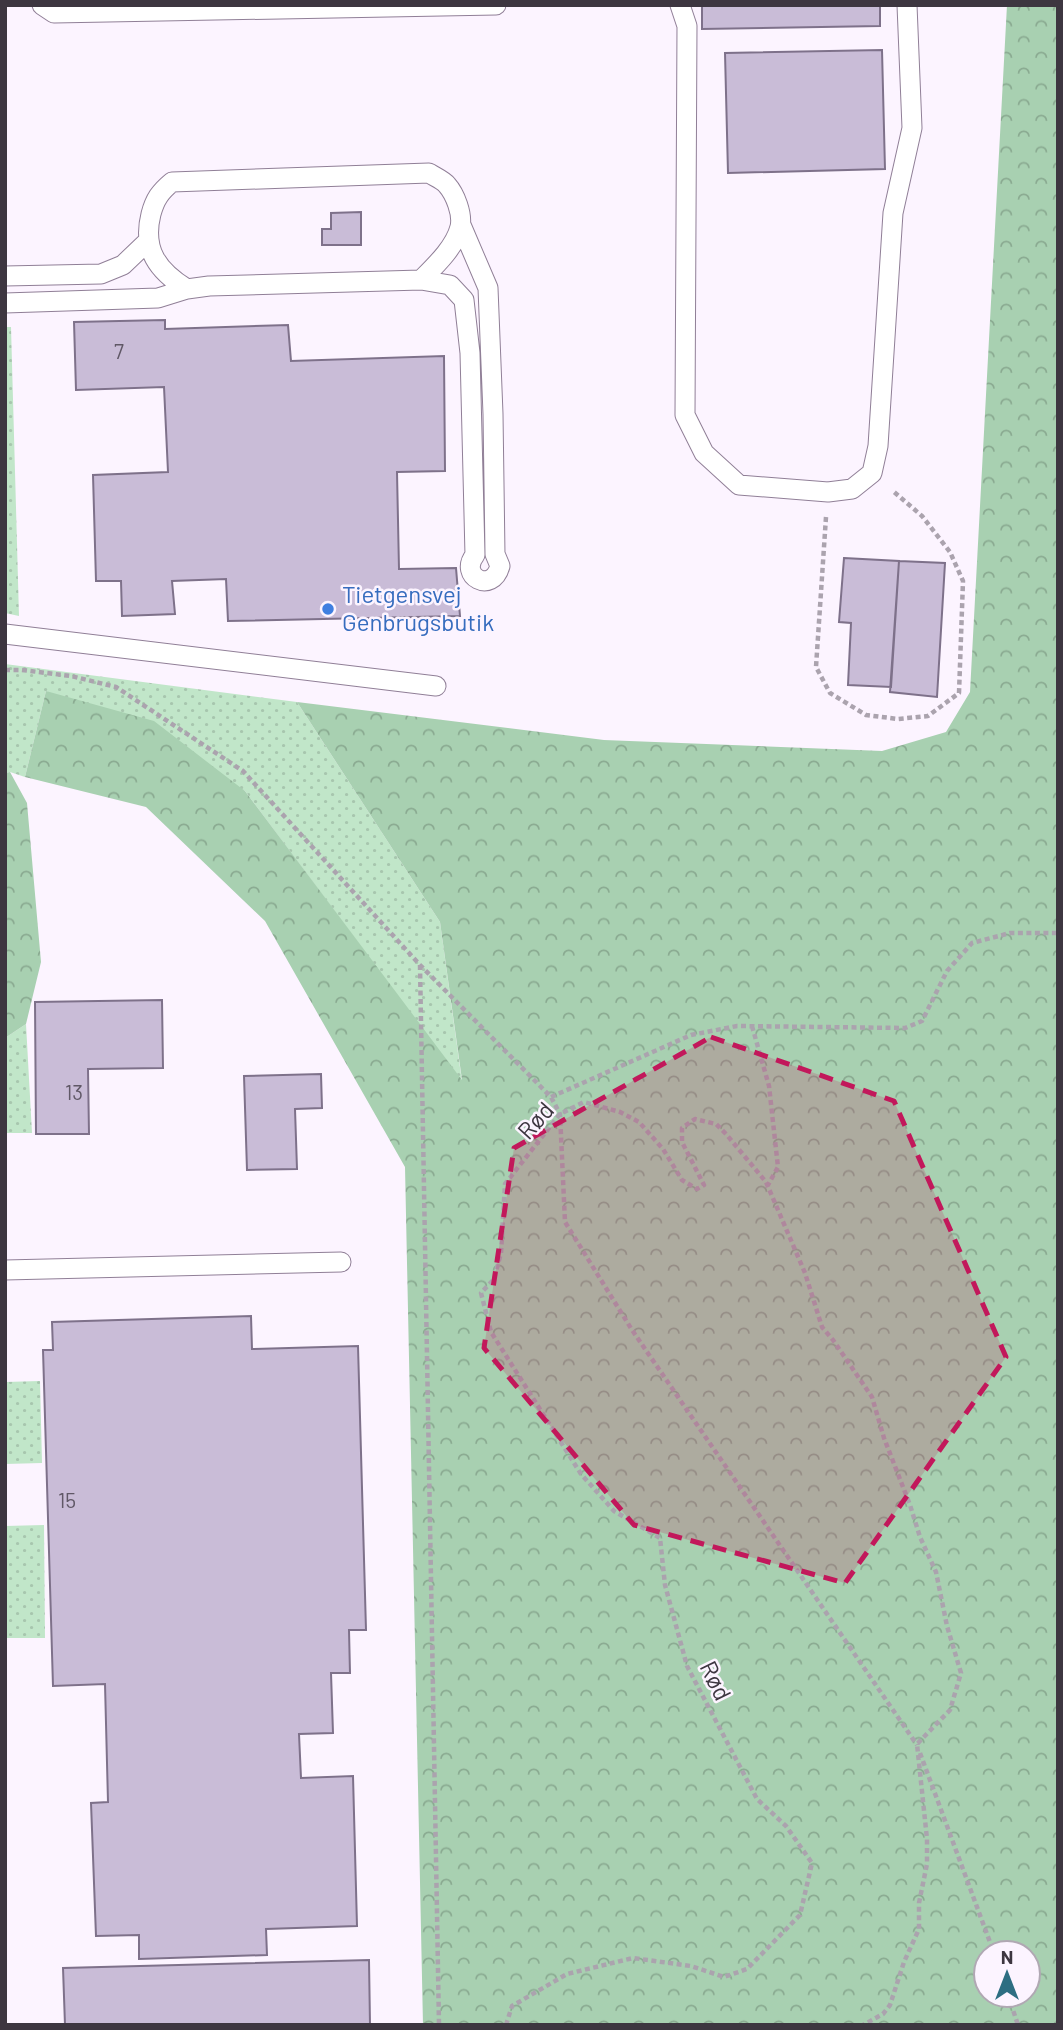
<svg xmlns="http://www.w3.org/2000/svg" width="1063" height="2030" font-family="Barlow,sans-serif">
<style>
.grass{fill:url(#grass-dots)}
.forest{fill:url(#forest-crowns);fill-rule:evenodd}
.building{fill:#c9bcd7;stroke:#7e718a;stroke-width:2}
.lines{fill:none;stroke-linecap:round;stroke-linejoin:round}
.lane-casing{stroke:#907f97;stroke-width:21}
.path{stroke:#aba3ae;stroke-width:4.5;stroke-dasharray:5 3.5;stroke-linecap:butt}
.lane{stroke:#fff;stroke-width:19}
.marked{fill:#c2185b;fill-opacity:0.2;stroke:#c2185b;stroke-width:5;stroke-dasharray:14 9;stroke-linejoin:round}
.shop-dot{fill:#3f7fe0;stroke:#fcf4ff;stroke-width:2.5}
.labels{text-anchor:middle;stroke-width:5;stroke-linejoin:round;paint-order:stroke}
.number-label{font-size:21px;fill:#605866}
.shop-label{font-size:24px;fill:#366cbe;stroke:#fcf4ff;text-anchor:start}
.street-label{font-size:24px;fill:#3d3640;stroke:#fcf4ff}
</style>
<defs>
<pattern id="grass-dots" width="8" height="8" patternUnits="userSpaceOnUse" patternTransform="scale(1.75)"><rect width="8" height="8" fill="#c1e6c9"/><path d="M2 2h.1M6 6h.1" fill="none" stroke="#a7c6ae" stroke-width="1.8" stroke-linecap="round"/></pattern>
<pattern id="forest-crowns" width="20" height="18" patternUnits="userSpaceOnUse" patternTransform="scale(1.75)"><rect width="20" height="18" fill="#a8d0b1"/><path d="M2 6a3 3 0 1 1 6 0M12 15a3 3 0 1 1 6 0" fill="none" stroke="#8aaa91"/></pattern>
</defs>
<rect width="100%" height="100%" fill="#fcf4ff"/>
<path class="grass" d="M5,327H11L19,616L5,613Z
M5,664L297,702L440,922L462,1082L245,791L46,691L25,777L10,772L5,773Z
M26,1024L32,1133H5V1038Z
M40,1381L42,1463L5,1464V1382Z
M44,1525L45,1638H5V1526Z"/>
<path class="forest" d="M1007,5H1058V2025H423L405,1167L265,921L146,807L25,777L46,691L154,721L245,791L462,1080L440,922L297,702L604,740L882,751L946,732L970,692ZM986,1953H1028V1995H986Z
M10,772L27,803L41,962L26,1024L5,1038V773Z"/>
<path class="building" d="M702,5H880V26L702,29Z
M882,50L885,169L728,173L725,53Z
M361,212V245H322V229H331V213Z
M165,320V329L288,325L291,361L444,356L445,471L397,472L399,569L456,568L460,616L228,621L226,579L172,581L175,614L122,616L121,581H96L93,475L168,472L164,387L76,390L74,322Z
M844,558L899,561L891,687L848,685L851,623L839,622Z
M899,561L945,563L937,697L890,692Z
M162,1000L163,1068L88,1069L89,1134H36L35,1002Z
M321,1074L322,1108L295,1109L297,1169L247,1170L244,1076Z
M251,1316L252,1349L358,1346L366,1630H349L350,1673H331L333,1733L299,1734L301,1778L353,1776L357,1926L266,1929L267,1955L139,1959V1935L96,1936L91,1803L108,1802L105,1684L53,1686L43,1350H53L52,1322Z
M369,1960L370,2025H65L63,1968Z"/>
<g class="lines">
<defs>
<path id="lane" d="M42,5L54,13L496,5
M680,5L687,26L685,415L704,453L739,485L828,492L852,489L872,473L878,446L893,213L912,128L907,5
M5,276L101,274L123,265L148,241
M187,289C158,271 142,250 151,214C155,199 160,192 172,182L429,173C435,177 443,180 447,185C455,194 463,214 460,227C455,247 436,265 421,280
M5,303L158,298L187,289L209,286L421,280L450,285L464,300L470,353L475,555C458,576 492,595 500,566L495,554L493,414L488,288L461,225
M5,634L436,686
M5,1270L341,1262"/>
</defs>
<use href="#lane" class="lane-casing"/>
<path class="path" d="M826,517L816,667L830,693L866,715L898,719L928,716L959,693L963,581L950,552L922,516L893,491
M5,670H22L71,676L116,687L243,771L420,965L551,1097L560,1114L565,1222L632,1330L917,1745
M420,965L439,2025
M752,1026L769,1086L778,1167L768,1185
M551,1097L691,1035L737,1026L905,1028L922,1021L947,971L972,943L1010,933H1058
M920,1753L994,1953
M1008,1995L1018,2025
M506,2025L512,2006L567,1974L633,1958L691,1966L724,1977L747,1969L800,1915L812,1863L786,1826L757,1799L687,1666L665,1585L660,1538L614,1511L581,1474L491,1332L481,1293L494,1279L501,1253L505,1184L560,1114L584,1102L620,1112L639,1122L663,1149L682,1180L697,1189L704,1185L682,1142V1128L695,1119L716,1124L726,1134L766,1182L805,1273L822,1327L833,1340L872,1397L884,1438L910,1505L920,1537L936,1572L947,1626L961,1673L950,1710L917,1744L927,1839V1864L919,1903V1929L904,1962L890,2005L883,2014L863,2025"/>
<use href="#lane" class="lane"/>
</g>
<path class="marked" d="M711,1037L894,1101L1006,1357L845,1583L634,1525L484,1348L514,1148Z"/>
<circle class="shop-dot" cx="328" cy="609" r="7"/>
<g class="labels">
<g class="number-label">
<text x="119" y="359">7</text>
<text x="74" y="1100">13</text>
<text x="67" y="1508">15</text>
</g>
<g class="shop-label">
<text x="342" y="603">Tietgensvej<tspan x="342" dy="28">Genbrugsbutik</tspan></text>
</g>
<g class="street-label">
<text transform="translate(536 1121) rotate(-48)" y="8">Rød</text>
<text transform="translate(715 1681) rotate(64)" y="8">Rød</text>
</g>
</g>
<rect width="1063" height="2030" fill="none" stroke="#3d3640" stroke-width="14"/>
<g transform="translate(1007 1974)"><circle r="33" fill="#fcf4ff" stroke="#b0a8b3" stroke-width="2"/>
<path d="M0-5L12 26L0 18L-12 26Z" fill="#2d6e82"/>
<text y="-10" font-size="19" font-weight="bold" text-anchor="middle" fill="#3d3640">N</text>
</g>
</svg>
